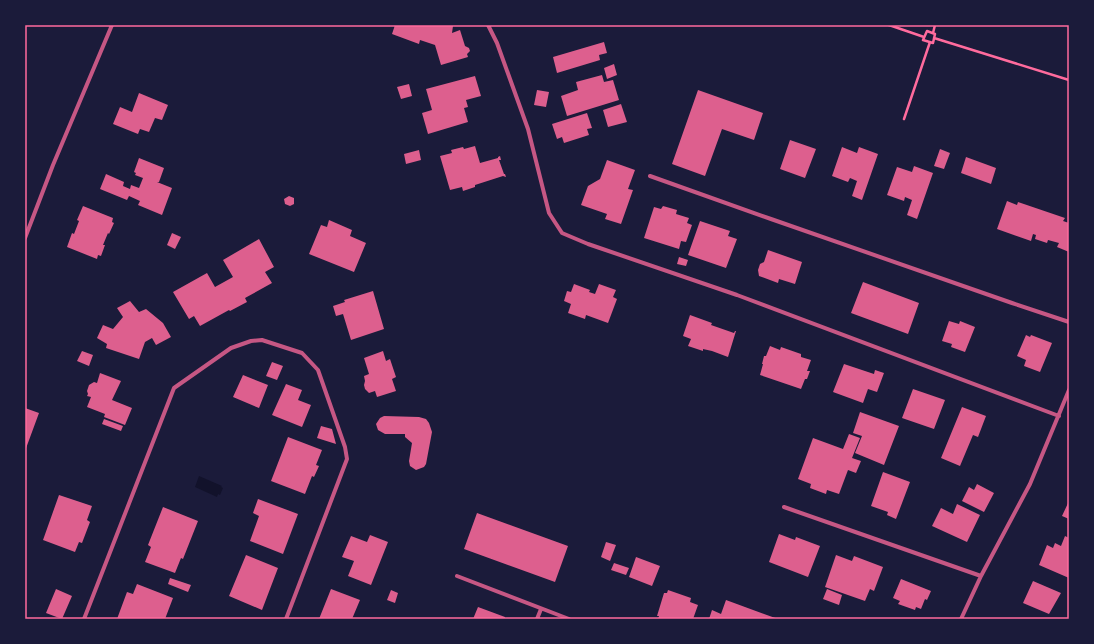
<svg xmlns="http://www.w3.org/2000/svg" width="1094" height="644" font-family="Ubuntu,sans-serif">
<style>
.water{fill:#12122b}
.building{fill:#dd5f8e}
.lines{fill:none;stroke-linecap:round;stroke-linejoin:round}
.path{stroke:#ff6b9d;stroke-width:2.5}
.minor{stroke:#c65784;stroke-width:4}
.neatline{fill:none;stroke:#ff6b9d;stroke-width:1.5}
</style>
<rect width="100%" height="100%" fill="#1b1b3a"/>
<path class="water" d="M199,476L222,486L221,487L223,488L220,495L218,494L217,497L195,487Z"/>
<path class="building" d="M395,25H449L453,26L452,33L460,30L465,46L469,48L470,51L467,54L468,57L441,65L435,45L420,40L419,44L392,34Z
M604,42L607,53L599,55L600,60L557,73L553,57Z
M614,64L617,75L607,79L604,68Z
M602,75L604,82L613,80L619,100L567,116L561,96L578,90L576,82Z
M475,76L481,96L466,100L468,107L464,108L468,122L428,134L422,113L432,110L426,89Z
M409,84L412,96L401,99L397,87Z
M537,90L549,92L546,107L534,105Z
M698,90L763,113L754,140L722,129L705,176L672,164Z
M139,93L168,105L162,120L155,118L149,132L140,129L138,134L113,124L120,107L132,112Z
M621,104L627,122L608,127L603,110Z
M587,113L592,128L587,129L589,135L564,143L562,137L557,139L552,124Z
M790,140L816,149L805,178L780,169Z
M475,146L480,163L498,158V157L500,156L501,160H499L504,174H505L506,177L503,176L475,185V187L463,191L462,187L450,190L440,156L452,153L451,150L463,147L464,149Z
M842,147L857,153L859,147L878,154L862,200L852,196L857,181L850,178L848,182L832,176Z
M940,149L950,153L944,169L934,166Z
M419,150L421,160L406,164L404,154Z
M966,157L996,168L991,184L961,173Z
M139,158L164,168L159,182H157L172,188L162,215L138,205L140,201L129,196L127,200L100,189L106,174L124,182L123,186L130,189L131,185L139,188L143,178L135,175L136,173L134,172Z
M607,160L635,170L628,189L633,190L621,224L605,219L607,214L581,205L588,186L600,179Z
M914,166L933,173L917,219L907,215L912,200L905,197L904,201L887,195L897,167L912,172Z
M289,196L294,198V204L290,206L285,204L284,199Z
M1007,201L1017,205L1018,202L1065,218L1063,221L1069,223V252L1057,247L1059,243L1048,240L1047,243L1035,239L1036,235L1033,234L1031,241L997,229Z
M83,206L113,218L112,222L114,223L109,234L108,233L103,245H105L101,256L98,255L97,259L67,247L72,233L74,234L79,221L77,220Z
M663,206L677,210L676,214L689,218L687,223L692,225L686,242L681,241L679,249L644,238L654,207L661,209Z
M329,220L352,230L350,236L366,243L354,272L309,254L321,225L327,227Z
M700,221L730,231L728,236L737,239L726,268L688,255Z
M172,233L181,237L175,249L167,245Z
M259,239L274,267L265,272L272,283L245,298L247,302L230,311L229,310L200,326L194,316L189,319L173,292L207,273L215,287L233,277L223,260Z
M768,250L802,262L795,284L779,279L778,283L759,276L758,270L760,264L764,262Z
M679,257L688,260L686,266L677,264Z
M863,282L919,303L908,334L851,313Z
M574,284L590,290L589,292L595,294L599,284L616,290L613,297L617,299L608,323L586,315L585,319L568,313L571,304L564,301L567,291L571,292Z
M373,291L384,329L351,340L343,314L336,316L333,306L345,302L344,300Z
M130,301L139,312L146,309L163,323L171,337L156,345L152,338L145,342L139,359L106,348L107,344L97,338L103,325L113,329L123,317L117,308Z
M690,315L712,323L711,325L734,333L735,331H736L728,357L712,351L703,349V351L688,346L691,339L683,336Z
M949,321L959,324L960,321L975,327L965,352L951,347L952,344L942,341Z
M1026,335L1030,337L1031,335L1052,343L1040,372L1024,366L1026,360L1017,356Z
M770,346L780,350L781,347L801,354V357L811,360L807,371H810L807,379H805L801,389L760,375L763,364H762L764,356H766Z
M82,351L93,355L89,366L77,361Z
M383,351L386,361L390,359L396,377L392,379L396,391L377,397L375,391L369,393L365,389L364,385L365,381L364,376L369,374L364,358Z
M272,362L283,366L277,380L266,376Z
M844,364L874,374L875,370L884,373L877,392L868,389L863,403L833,392Z
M100,373L121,381L112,400L132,408L125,425L104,417L105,414L87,407L91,397L87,396L88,394L87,391L89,385L94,382L97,383Z
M243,375L268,385L259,408L233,397Z
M286,384L302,390L298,400L311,405L302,427L272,415Z
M913,389L945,400L934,429L902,418Z
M962,407L986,416L978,437L973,435L960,466L941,458Z
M25,408L39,413L25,451Z
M860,412L899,426L884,465L855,453L862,436L853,433Z
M384,416L419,417L426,419L429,423L432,432L426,464L424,467L416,470L410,466L409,461L412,443L405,437V434H385L378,430L376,424L380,418Z
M104,419L123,426L121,431L102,424Z
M321,426L332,429L336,444L317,438Z
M849,434L860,438L852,458L861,461L856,473L848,470L839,494L827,490L826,494L810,488L811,484L798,479L813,438L843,449Z
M288,437L322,450L316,465L319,466L314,477L312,476L305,494L271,481Z
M883,472L910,482L896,519L887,515L888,512L871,506Z
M977,484L994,493L984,512L962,501L969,487L974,490Z
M59,495L92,506L87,520L90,522L82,543L79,542L75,552L43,540Z
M258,499L298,514L283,554L250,541L259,516L253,513Z
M1069,501V519L1062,516Z
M957,504L980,515L967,542L932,526L941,508L953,514Z
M163,507L198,521L183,559L181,558L175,573L145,562L151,547L148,545Z
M477,513L568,546L555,582L464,549Z
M779,534L795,540L796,537L820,546L808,577L769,562Z
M370,535L388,542L371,585L348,576L354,561L342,557L351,536L367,542Z
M1065,536L1069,538V578L1039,565L1047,545L1053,548L1055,543L1061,546Z
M606,542L616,545L610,561L601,557Z
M246,555L278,568L262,610L229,596Z
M836,555L852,561L854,556L883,567L874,591L870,589L865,601L825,587Z
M636,557L660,566L652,586L629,577Z
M614,563L629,568L626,575L611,570Z
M170,578L191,585L188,592L168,584Z
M901,579L931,591L927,600L925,599L921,609L916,607L915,610L898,604L900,601L893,598Z
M1033,581L1061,593L1049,614L1023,603Z
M137,584L173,598L165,619H117L127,592L133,594Z
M56,589L72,596L62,619L46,613Z
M331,589L360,600L352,619H319Z
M827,589L842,595L839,605L823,599Z
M391,590L398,593L395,603L387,600Z
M668,590L691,598L690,602L698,605L693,619H658L659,616H657L664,593H667Z
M726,600L778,619H709L712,610L721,614Z
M478,607L505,617V619H473Z"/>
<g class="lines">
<path class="path" d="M889,25L924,37
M927,31L935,34L933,43L923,40Z
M933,33L935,25
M934,38L1069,80
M904,119L930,42"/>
<path class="minor" d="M488,25L497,43L528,129L549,213L562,233L588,244L737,295L1059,416
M650,176L771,219L1012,303L1069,322
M25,238L53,165L112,25
M784,507L981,576
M457,576L569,619
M84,619L174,388L231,348L251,341L262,340L302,353L318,370L345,447L347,459L286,619
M537,619L541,609
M961,619L981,576L1030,484L1069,390"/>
</g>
<rect width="1094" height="644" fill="none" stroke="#1b1b3a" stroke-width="52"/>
<rect x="26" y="26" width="1042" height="592" class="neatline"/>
</svg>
